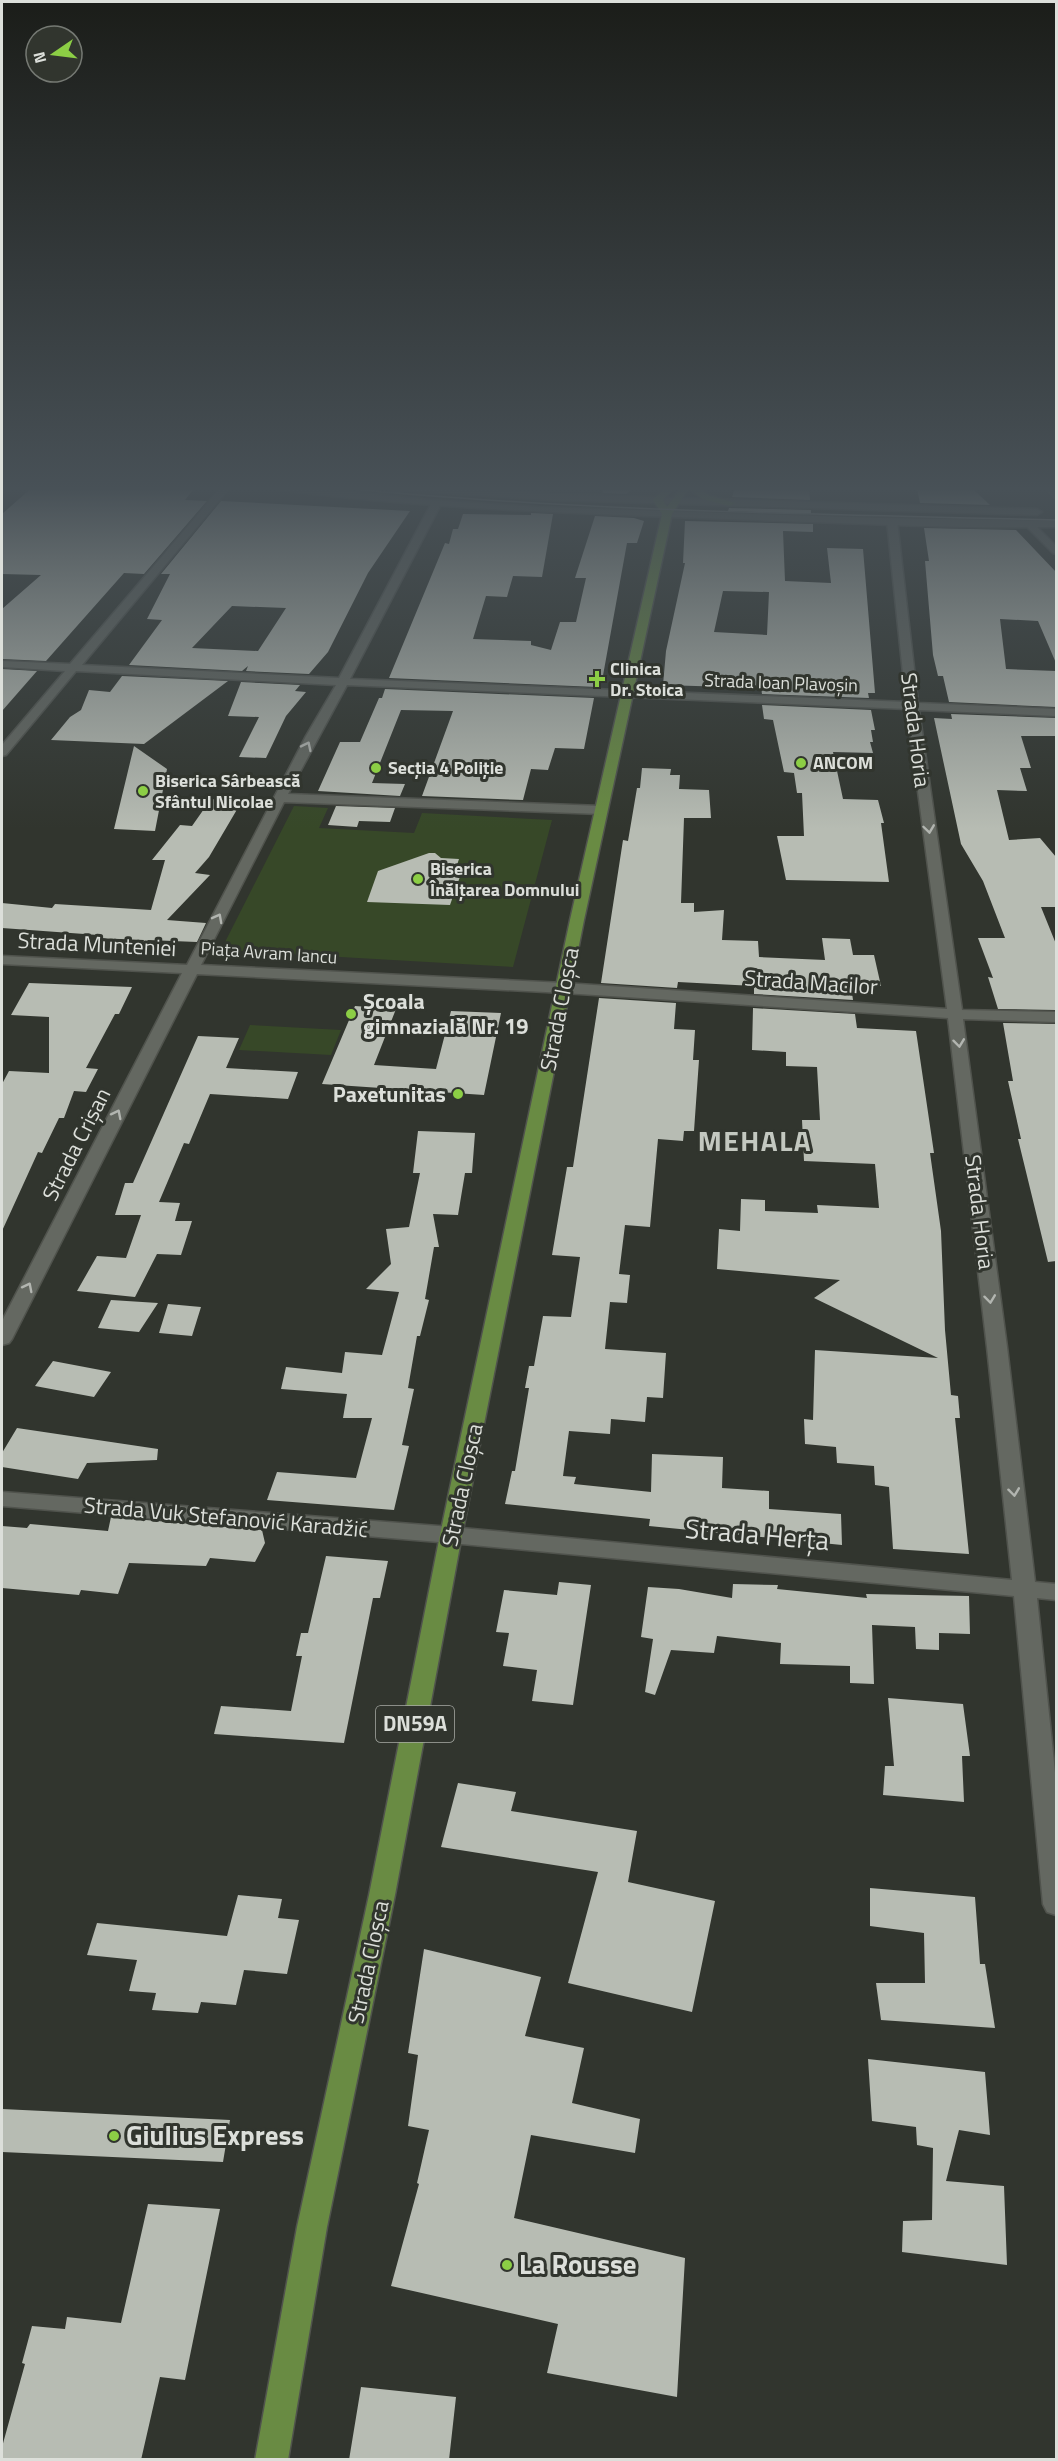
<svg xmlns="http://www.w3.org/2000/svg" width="1058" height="2461" font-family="'Titillium Web',sans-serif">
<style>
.green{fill:#374828}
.building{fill:#b7bcb3;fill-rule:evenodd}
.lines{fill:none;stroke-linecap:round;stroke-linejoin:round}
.service-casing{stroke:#50534d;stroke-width:8}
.minor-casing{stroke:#50534d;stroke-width:3}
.secondary-casing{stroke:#50534d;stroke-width:3}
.primary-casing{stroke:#50534d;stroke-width:3}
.service{stroke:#646861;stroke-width:7}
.minor{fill:#646861;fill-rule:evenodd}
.secondary{fill:#646861;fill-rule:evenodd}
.primary{fill:#698b43;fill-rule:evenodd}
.tram{stroke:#949792;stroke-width:1.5}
.oneway{stroke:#b2b5b0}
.poi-dot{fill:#8cce45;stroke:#31352e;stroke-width:2}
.labels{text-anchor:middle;stroke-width:6;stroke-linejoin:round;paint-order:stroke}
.far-poi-label{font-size:18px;font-weight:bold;fill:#dcdfda;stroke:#31352e;text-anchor:start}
.far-street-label{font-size:18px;fill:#dcdfda;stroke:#31352e}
.shield{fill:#31352e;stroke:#a9aca6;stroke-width:1.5}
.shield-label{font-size:21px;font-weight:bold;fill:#dcdfda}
.street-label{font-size:22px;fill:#dcdfda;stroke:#31352e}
.poi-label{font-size:22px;font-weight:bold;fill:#dcdfda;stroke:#31352e;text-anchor:start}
.near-street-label{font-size:27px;fill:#dcdfda;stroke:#31352e}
.near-poi-label{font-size:27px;font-weight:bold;fill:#dcdfda;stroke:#31352e;text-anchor:start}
.district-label{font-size:28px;font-weight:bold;letter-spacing:1.5px;fill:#c3c8c0;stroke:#31352e}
</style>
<rect width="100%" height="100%" fill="#31352e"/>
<path class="green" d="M294,806L328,808L319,828L414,833L422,813L552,820L513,967L221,950Z
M250,1025L341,1030L331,1055L239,1050Z"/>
<path class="building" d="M35,485H197L185,500L207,501L144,574L124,573L46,661L2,659V609L41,575L2,574V514Z
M605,485H634L627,494L602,493Z
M736,485H809L810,500L732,497Z
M917,489H973L990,505L920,503Z
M221,501L410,511L368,573L328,652L309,674L246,671L248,666L242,671L129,665L162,620L147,619L170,574H161ZM232,606L286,608L258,651L192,648Z
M729,508L811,510V514L728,511Z
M531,513L553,514L542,577L513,576L507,597L486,596L473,639L531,641V645L551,650L560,622H576L586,578H575L595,516L634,518L644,521L637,543H627L602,681H598L597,687L389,678L445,543L449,544L453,529H458L463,514L531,515Z
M685,521L813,524V532L783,531L785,581L831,583L827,548L863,549L875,693H868L869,698L762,694L761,688L663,685L666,651L685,563H683ZM723,591L769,592L767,635L714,632Z
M924,528L1016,530L1056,572V663L1038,621L1000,619L1006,669L1056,671V707L949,702L943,676H938L933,655L925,561H929Z
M2,669L37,671L2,711Z
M122,676L228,681L144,744L51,740L70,717L81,710L89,690L110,692Z
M241,682L300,685L295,691L306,692L286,716L266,758L239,757L259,717L228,716Z
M385,689L594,698L584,749L555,748L548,770L531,769L523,800L422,796L453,711L401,710L372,783L405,784L400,796L318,791L340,742H360L379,698H382Z
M762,705L871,710L875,730H871L873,742H870L873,753L833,752L843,799L878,800L884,823H881L889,882L786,880L777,836H804L802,793H797L794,773L784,772L773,720L764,719Z
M951,714L1056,718V736H1021L1031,768H1020L1027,791L997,790L1009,840L1040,838L1056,857V907H1041L1056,944V1010L998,1009L988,977L993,978L978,938H1005L983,881L961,844L934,718L952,719Z
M134,746L167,769L155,831L114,829Z
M642,768L671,769L670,775H680L679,789L709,790L711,818H684L681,903H694V912L724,910L722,940L758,941L759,957L825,960L822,938L850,939L853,955H874L881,986H851L853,1000L754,994V986L678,982L677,988L601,983L623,840L628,841L637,788H640Z
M211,799L242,801L209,857L195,873L210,875L167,920L206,923L197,942L148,940L142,946L144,940L95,938L98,935L2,928V903L52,908L55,904L151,910L165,860H152L180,825L192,826Z
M336,806L395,808L390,822L359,821L357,827L328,825Z
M429,853H435L441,858L459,859L456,868L462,871L450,905L367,902L378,871Z
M29,983L132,987L119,1014H115L86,1068L98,1069L86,1092L74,1091L64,1118H59L42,1153L38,1152L2,1231V1084L9,1071L49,1073V1017L11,1015Z
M599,998L676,1003L674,1029L695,1030L693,1060H699L694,1131H684L683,1141L658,1139L650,1227L625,1225L619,1274L630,1275L627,1303L610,1302L605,1349L666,1353L663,1398L647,1397L645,1422L611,1419L610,1434L569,1431L563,1476L576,1477L574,1484L651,1492L652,1454L723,1457L722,1488L769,1491V1509L841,1514L842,1545L649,1526L650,1519L505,1504L512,1471H515L529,1388H525L529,1366H534L543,1316L571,1317L580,1257L552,1255L567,1167H573Z
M355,1006L396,1009L374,1065L436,1069L451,1011L501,1013L484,1095L322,1084Z
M753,1008L855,1014L857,1028L916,1031L934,1153H930L941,1231L945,1330L951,1395L958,1396L960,1418H955L969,1554L893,1549L889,1487L875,1485L874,1466L837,1463L836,1447L805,1444L804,1419L813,1420L815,1350L938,1358L814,1298L840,1280L717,1269L719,1229L740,1231L741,1199L765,1200V1211L818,1213L817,1205L879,1208L875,1164L804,1161L802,1120H820L817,1067L786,1066V1052L752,1050Z
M1003,1023L1056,1024V1261L1048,1262L1018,1139H1021L1008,1081H1013Z
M198,1036L239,1038L226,1068L298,1072L288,1099L210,1094L189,1144L184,1143L159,1202L180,1203L175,1221H192L181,1255L157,1254L135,1297L77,1291L97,1256L126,1258L141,1215H115L125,1183H133Z
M418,1131L475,1133L472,1173H465L458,1215L433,1214L439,1247H434L425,1299L429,1300L420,1336H417L408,1388L414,1389L402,1445L409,1446L394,1510L267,1500L277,1472L356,1478L372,1418H343L347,1394L281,1389L286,1367L342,1373L345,1352L382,1355L399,1292L366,1289L391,1264L386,1229L409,1227L420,1173H413Z
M111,1300L158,1303L139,1332L98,1328Z
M168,1304L201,1307L192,1336L159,1333Z
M53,1361L111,1372L94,1397L35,1386Z
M17,1428L158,1449L157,1460L87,1463L78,1479L2,1467V1453Z
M111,1517L262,1530L265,1543L255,1562L210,1558L206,1566L129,1563L118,1594L81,1590L79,1595L2,1588V1526L27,1528L30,1524L108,1531Z
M326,1556L388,1561L380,1598H373L344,1743L214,1734L221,1706L291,1711L302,1656H296L301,1633H308Z
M559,1582L591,1585L573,1705L532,1701L537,1670L503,1666L509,1633L496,1632L504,1590L557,1595Z
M733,1584L778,1585L777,1589L867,1598L866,1594L969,1596L970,1634L939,1633V1650L916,1649L915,1627L872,1625L874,1684L850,1683V1666L780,1664L781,1643L717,1636L714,1653L671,1650L655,1695L645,1692L653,1639L641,1637L648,1587L679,1589L732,1598Z
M888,1698L963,1704L970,1756H962L964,1802L883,1795L885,1766H894Z
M458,1783L516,1792L511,1811L637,1831L628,1882L715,1901L692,2012L568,1983L598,1872L441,1847Z
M870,1888L975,1897L980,1964H985L995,2028L881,2020L876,1983H925L924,1933L870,1926Z
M238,1895L282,1899L278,1918L299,1920L287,1974L244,1970L236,2005L201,2002L198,2013L152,2010L156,1993L129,1991L137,1960L87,1955L97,1923L227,1936Z
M424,1949L541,1977L525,2036L584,2048L572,2103L640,2119L635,2153L531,2135L514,2218L685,2258L677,2397L547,2373L558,2324L391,2286L419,2184L417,2183L429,2130L408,2126L418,2055L408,2053Z
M868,2059L985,2072L990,2135L959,2130L946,2181L1004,2186L1007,2265L902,2252L903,2221L932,2220L933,2148L917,2145L916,2127L872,2121Z
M2,2109L230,2120L223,2162L2,2152Z
M148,2204L220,2209L185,2380L160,2377L141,2460H2V2447L25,2364L22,2363L32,2326L65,2329L67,2317L121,2323Z
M361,2387L456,2397L449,2460H349Z"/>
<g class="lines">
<defs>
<path id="service" d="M1048,485L1056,496"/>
<path id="minor" d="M5,485H14L2,494V487Z
M223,485H232L82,665L339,678L431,504L436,501L441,504L350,679L906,702L887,521L892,518L897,521L918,703L1056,709V716L919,710L962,1010L1056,1012V1022L963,1019L1007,1347L1035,1582L1056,1584V1600L1037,1598L1056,1782V1915L1047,1912L1043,1904L1014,1596L451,1543L2,1506V1492L451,1527L1012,1580L987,1347L948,1018L564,993L197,974L12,1339L9,1343L2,1345V1321L182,973L2,964V956L187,965L306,736L336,685L76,671L6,755L2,756V745L65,671L2,667V661L70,664ZM347,685L907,709L947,1009L564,983L201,965L284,802L601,814L607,810L601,806L288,794Z
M1026,522H1032L1056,546V554L1053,553L1026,526Z"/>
<path id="secondary" d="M263,485H285L429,500L538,507L879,518L1056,521V527C946,529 835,522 725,519C571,513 419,509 267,488Z
M367,485H408L549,494L1037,509L1042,512L1037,515L549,500L371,488Z"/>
<path id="primary" d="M667,485H676L663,500L667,507L683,485H696L708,495L735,503L730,506L702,499L689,488L672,514L584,920L462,1535L395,1895L327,2227L288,2460H255L297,2227L369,1895L440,1535L570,920L662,514L653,500Z"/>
</defs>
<use href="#service" class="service-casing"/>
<use href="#minor" class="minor-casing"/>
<use href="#secondary" class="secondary-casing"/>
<use href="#primary" class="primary-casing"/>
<use href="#service" class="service"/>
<use href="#minor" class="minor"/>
<use href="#secondary" class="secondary"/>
<use href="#primary" class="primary"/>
<path class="tram" d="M311,485C558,511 808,514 1056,520"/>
</g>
<defs><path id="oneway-chevron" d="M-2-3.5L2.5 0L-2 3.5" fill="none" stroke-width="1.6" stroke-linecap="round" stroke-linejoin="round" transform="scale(1.5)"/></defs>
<g class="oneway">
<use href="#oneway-chevron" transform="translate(307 746) rotate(-64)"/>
<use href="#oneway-chevron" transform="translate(929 829) rotate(82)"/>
<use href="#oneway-chevron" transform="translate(218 918) rotate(-62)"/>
<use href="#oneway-chevron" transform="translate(959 1043) rotate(83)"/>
<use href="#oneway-chevron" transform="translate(117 1114) rotate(-63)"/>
<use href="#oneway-chevron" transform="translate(28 1287) rotate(-63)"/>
<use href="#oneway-chevron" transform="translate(990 1299) rotate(83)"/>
<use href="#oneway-chevron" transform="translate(1014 1492) rotate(83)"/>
</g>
<linearGradient id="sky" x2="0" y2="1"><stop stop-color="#1b1d19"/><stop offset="0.59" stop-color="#485157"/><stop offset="1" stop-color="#485157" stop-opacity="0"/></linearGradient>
<rect width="1058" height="829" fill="url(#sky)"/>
<g class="poi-dot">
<path d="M594 670h6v6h6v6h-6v6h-6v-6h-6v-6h6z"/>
<circle cx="801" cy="763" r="6"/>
<circle cx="376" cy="768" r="6"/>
<circle cx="143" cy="791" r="6"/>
<circle cx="418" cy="879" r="6"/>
<circle cx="351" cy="1014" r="6"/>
<circle cx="458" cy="1094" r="6"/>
<circle cx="114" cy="2136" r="6"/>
<circle cx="507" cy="2265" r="6"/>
</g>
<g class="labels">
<g class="far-poi-label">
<text x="610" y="675">Clinica<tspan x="610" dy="21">Dr. Stoica</tspan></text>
<text x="813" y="769">ANCOM</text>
<text x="388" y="774">Secția 4 Poliție</text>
<text x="155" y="787">Biserica Sârbească<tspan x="155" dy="21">Sfântul Nicolae</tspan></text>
<text x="430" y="875">Biserica<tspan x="430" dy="21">Înălțarea Domnului</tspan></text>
</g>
<g class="far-street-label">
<text transform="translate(781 683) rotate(2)" y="6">Strada Ioan Plavoșin</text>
<text transform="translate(269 953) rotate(4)" y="6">Piața Avram Iancu</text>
</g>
<rect class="shield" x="376" y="1706" width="78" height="36" rx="4.5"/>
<g class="shield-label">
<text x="415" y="1731">DN59A</text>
</g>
<g class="street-label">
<text transform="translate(916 730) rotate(83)" y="8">Strada Horia</text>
<text transform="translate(97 944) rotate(3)" y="8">Strada Munteniei</text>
<text transform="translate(811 982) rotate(4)" y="8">Strada Macilor</text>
<text transform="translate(559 1009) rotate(-79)" y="8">Strada Cloșca</text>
<text transform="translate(76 1144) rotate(-63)" y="8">Strada Crișan</text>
<text transform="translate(980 1212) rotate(83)" y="8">Strada Horia</text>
<text transform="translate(462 1485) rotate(-78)" y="8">Strada Cloșca</text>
<text transform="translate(226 1517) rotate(5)" y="8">Strada Vuk Stefanović Karadžić</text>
<text transform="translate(368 1962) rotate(-78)" y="8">Strada Cloșca</text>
</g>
<g class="poi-label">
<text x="363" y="1009">Școala<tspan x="363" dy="25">gimnazială Nr. 19</tspan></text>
<text x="446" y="1102" text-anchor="end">Paxetunitas</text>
</g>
<g class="near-street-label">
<text transform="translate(757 1535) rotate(5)" y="9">Strada Herța</text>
</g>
<g class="near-poi-label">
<text x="126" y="2145">Giulius Express</text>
<text x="519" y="2274">La Rousse</text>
</g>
<g class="district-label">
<text x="755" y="1151">MEHALA</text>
</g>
</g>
<rect width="1058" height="2461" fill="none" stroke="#dcdfda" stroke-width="6"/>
<g transform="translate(54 54) rotate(256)"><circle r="28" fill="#31352e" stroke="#757973" stroke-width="1.5"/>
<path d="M0-4.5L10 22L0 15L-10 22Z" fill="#8cce45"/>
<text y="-9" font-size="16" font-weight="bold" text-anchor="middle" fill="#dcdfda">N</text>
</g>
</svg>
